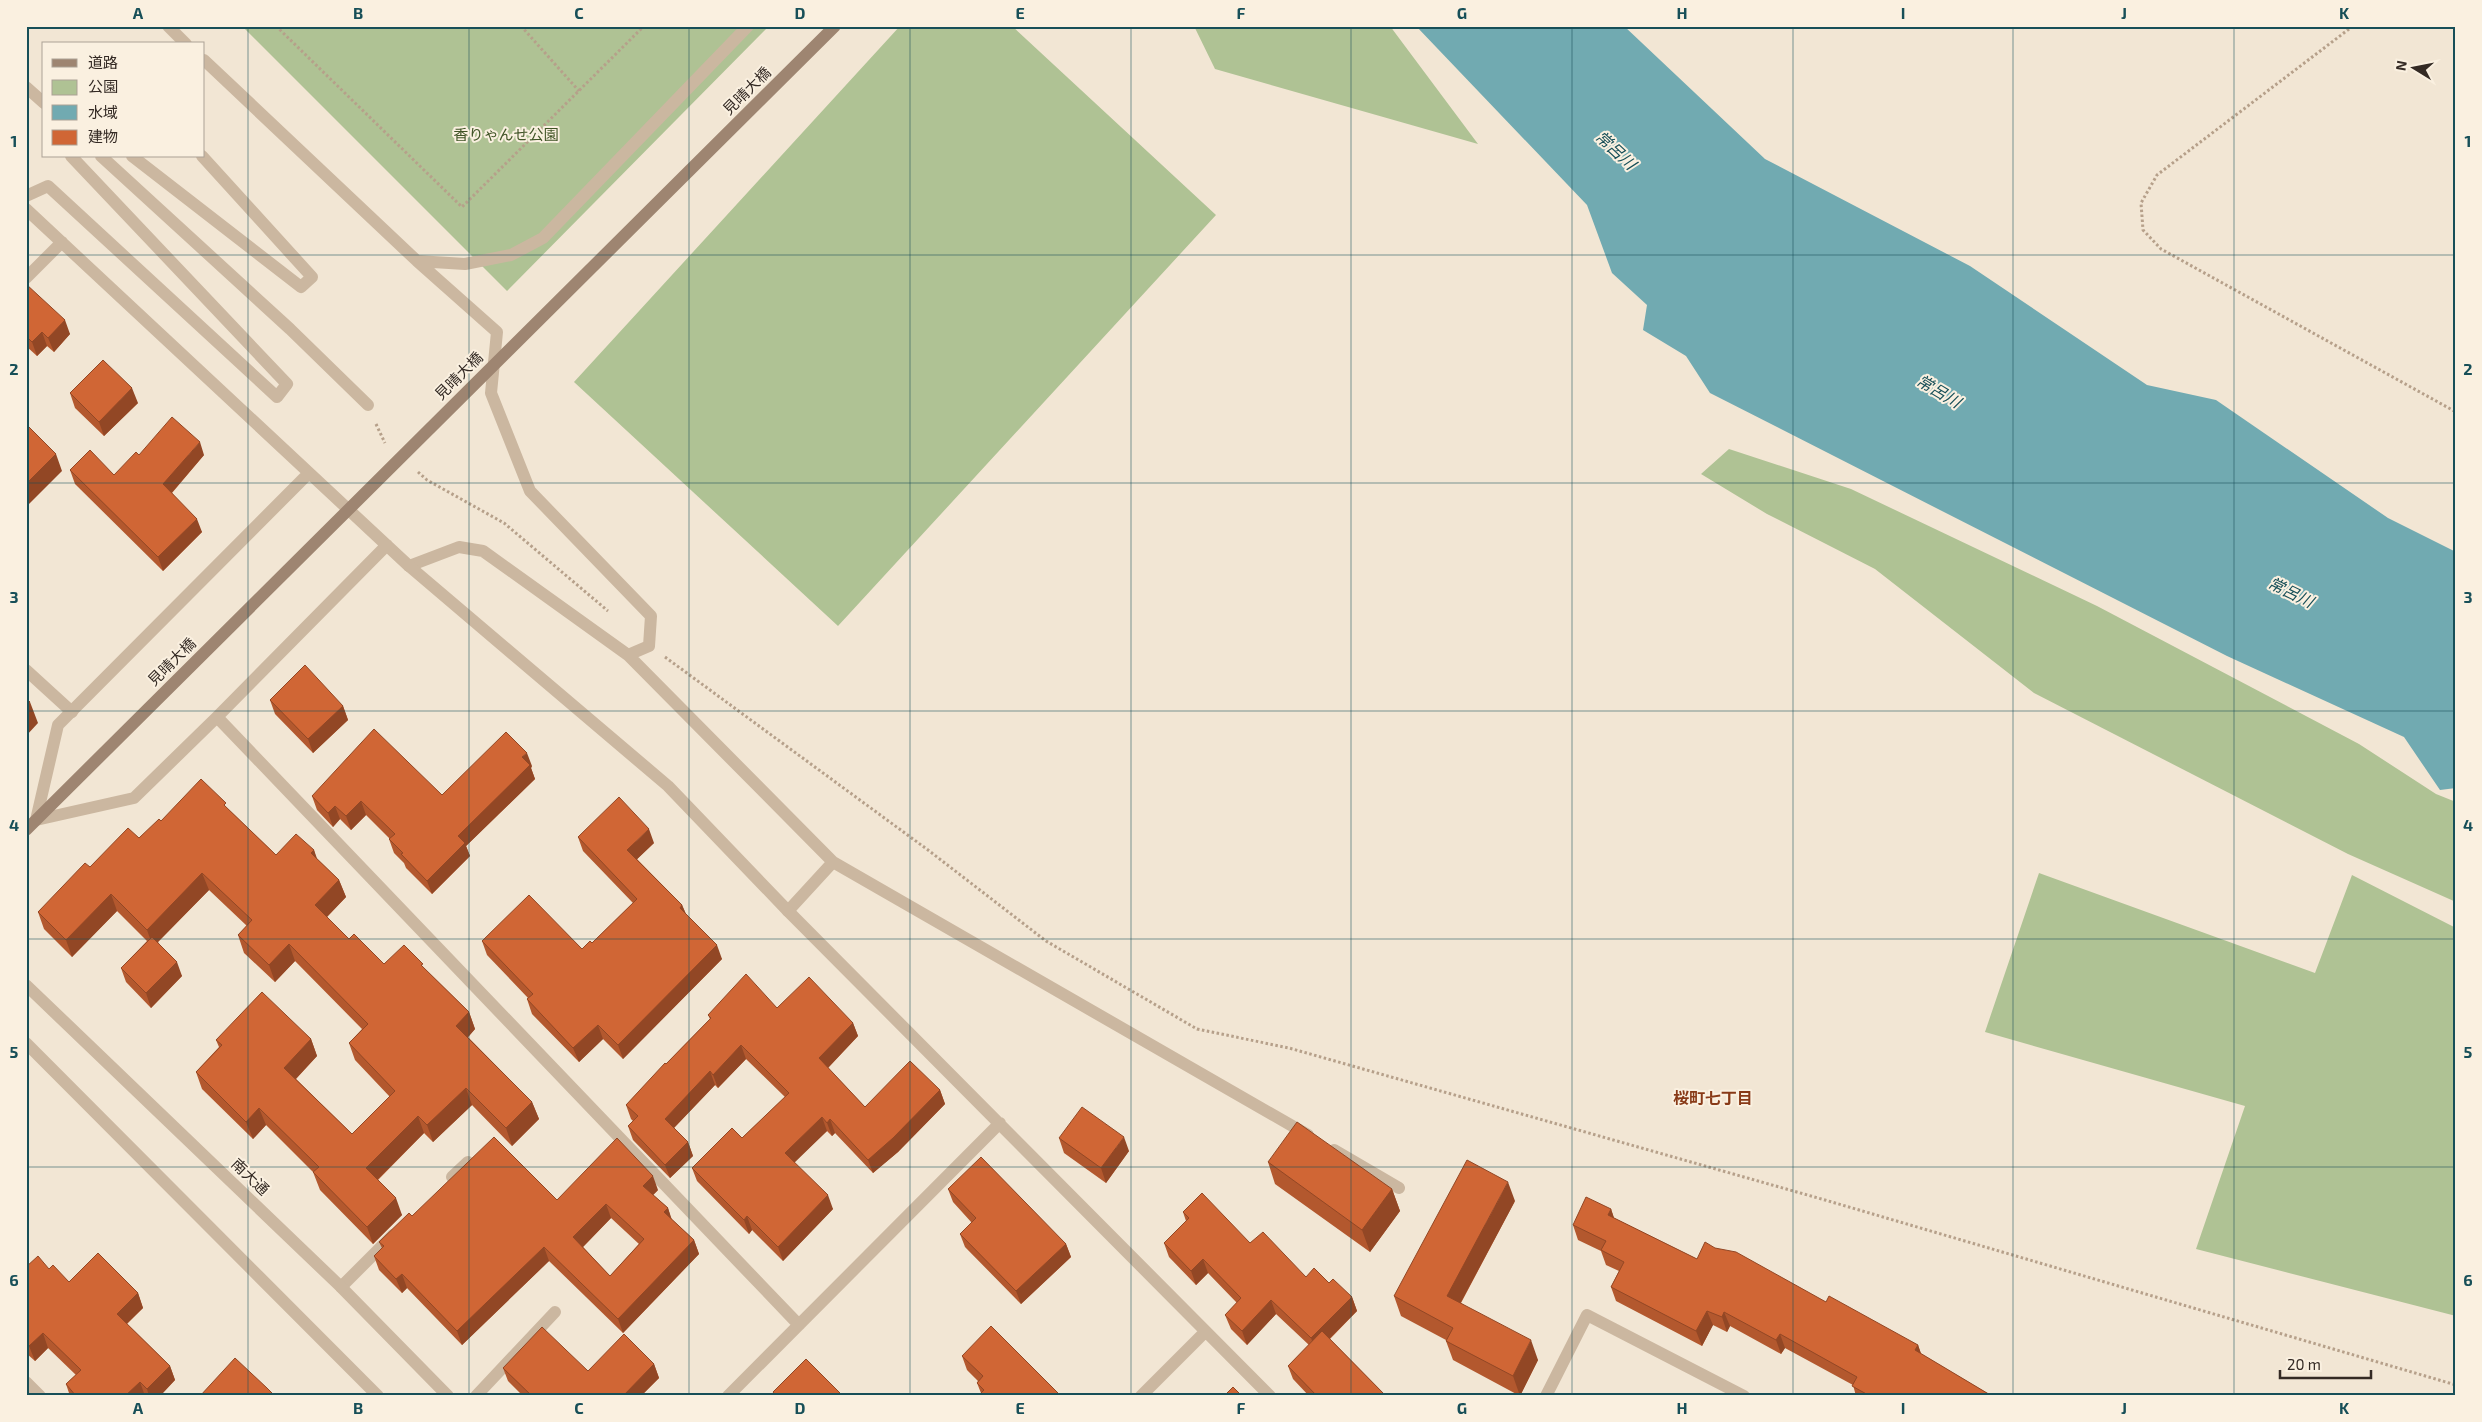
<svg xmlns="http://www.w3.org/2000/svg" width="2482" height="1422" font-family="'Exo 2','Noto Sans JP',sans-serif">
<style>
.green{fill:#afc294}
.water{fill:#71aab1}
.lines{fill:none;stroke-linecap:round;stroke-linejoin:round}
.path{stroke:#b6a08a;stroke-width:3;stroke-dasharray:2.5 2.5;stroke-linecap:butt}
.service{stroke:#cbb7a0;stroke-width:12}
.minor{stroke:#cbb7a0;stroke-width:12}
.tertiary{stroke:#cbb7a0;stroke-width:12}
.secondary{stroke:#9e8571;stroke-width:12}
.wall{fill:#b3582e;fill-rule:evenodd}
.shaded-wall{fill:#924725}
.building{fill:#d06635;stroke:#924725;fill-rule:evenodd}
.grid{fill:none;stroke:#174f58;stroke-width:1;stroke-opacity:0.55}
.labels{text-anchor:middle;stroke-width:4;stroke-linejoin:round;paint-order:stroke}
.street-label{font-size:15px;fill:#342a24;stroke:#faf0e0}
.park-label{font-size:15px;fill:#405426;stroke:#faf0e0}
.water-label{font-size:16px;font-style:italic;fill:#174f58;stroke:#faf0e0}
.neighbourhood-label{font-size:16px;font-weight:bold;fill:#883a17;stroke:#faf0e0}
.neatline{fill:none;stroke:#174f58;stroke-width:2}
.grid-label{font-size:16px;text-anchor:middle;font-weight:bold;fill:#174f58}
</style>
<rect width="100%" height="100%" fill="#f2e6d4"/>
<path class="green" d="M242,26H769L507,291Z
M900,26H1012L1216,215L838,626L574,382Z
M1194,26H1390L1478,144L1215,69Z
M1729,449L1851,489L2097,606L2359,744L2436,794L2456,802V902L2348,854L2034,693L1875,569L1767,514L1701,474Z
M2039,873L2315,973L2352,875L2456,928V1316L2196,1249L2245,1106L1985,1032Z"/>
<path class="water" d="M1416,26H1624L1765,159L1970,266L2147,385L2216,400L2388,518L2456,552V788L2440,790L2404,737L2227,656L1710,393L1686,356L1643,330L1647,305L1612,273L1587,205Z"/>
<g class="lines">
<path class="path" d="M276,26L462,207L644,26
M521,26L579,91
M2353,26L2157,175L2141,203L2143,230L2161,249L2456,412
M376,424L385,443
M418,472L427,480L504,523L608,611
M665,657L928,850L1046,941L1197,1029L1289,1048L1825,1200L2456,1385"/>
<path class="service" d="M168,26L186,44
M204,60L417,261L497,332L491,393L530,491L651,616L649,646L628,655
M132,156L301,287L312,277L202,156
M26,196L48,186L277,397L287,384L71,156
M417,261L465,264L511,255L543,238L748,26
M409,566L459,547L483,551L628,655L833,862L1308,1135
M26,670L72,712
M788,911L833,862
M1334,1150L1399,1188
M452,1177L468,1162
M341,1287L393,1235
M476,1396L555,1312"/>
<path class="minor" d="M26,87L44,103
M101,156L290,329L368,405
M26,209L409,566L668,786L788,911L1270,1396
M26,278L62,242
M309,473L58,725L36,820L134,798L217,717L387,545
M217,717L799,1325
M26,1382L40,1396
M728,1396L1000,1123
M1141,1396L1205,1332
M1546,1396L1587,1315L1744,1396"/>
<path class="tertiary" d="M26,985L341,1287L448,1396
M26,1043L378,1396"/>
<path class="secondary" d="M26,830L835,26"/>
</g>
<path class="wall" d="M26,284L70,334L54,352L47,346L37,356L26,346Z
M70,393L138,403L104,436L75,408Z
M139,455H204L172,493L202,532L163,571L75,484L70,470L114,475Z
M270,700L343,706L348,720L313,753L275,714Z
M532,766L531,768L535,779L466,846L470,856L432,894L406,868L404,863L394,853L389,839H390L366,815L351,830L340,819L333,827L317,810L312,796L442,795Z
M228,809L276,855L314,850L316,858L339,880L346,897L327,917L349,939L384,964L424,968L469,1012L475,1029L468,1037L532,1102L539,1119L512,1146L472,1105L433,1142L424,1133L378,1180L402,1215L373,1244L320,1190L313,1172L266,1125L253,1139L202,1089L196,1072L219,1047L216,1040L311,1039L317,1056L296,1079L352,1134L390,1097L355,1060L349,1043L362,1029L295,961L275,982L244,953L238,935L247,926L209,890L158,942L182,976L151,1008L126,982L121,968L147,941L117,911L72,957L44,929L38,912L90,867L139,838L161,821Z
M578,837L654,843L637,859L682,905L686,914L722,959L623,1059L603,1039L579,1062L532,1014L527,999L528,998L487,955L482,941L582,949L592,943L633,903L583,851Z
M777,1008L853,1023L858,1036L828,1068L865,1107L940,1090L945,1104L898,1152L873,1173L835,1133L832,1136L827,1131L794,1162L833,1209L783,1261L752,1230L749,1234L697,1181L692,1168L742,1138L785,1097L746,1059L718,1088L715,1085L674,1128L688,1142L693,1156L670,1178L633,1140L628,1126L633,1121L631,1119L626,1105L710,1019L708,1015Z
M1059,1138L1129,1151L1106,1183L1064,1153Z
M1268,1162L1392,1189L1400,1211L1370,1252L1275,1184Z
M948,1189L1066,1244L1071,1257L1021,1304L965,1247L960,1234L972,1223L953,1202Z
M658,1190L653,1195L668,1208L671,1219L694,1240L699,1254L623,1333L549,1261L462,1345L407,1288L402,1293L379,1270L374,1256L382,1248L379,1242L412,1216L557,1200ZM611,1218L639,1244L610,1276L583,1247Z
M1515,1201L1461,1303L1538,1360L1520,1396L1453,1360L1446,1341V1340L1401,1316L1394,1296Z
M1611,1209L1614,1218L1697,1259L1715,1248L1826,1302L1918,1345L1921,1354L1992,1396H1856L1853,1385L1785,1348L1781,1354L1730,1326L1727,1332L1713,1325L1702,1346L1616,1301L1611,1287L1619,1271L1606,1265L1601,1251L1578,1240L1573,1225Z
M1183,1212L1250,1243L1306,1277L1329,1283L1352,1297L1357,1311L1330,1339L1386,1396H1309L1293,1379L1288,1366L1309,1345L1276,1314L1247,1345L1231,1329L1225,1315L1237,1303L1208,1273L1196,1285L1169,1257L1164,1243L1186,1221Z
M26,1267L49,1269L69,1282L138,1293L143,1308L127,1324L170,1366L175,1380L160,1396H70L66,1384L76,1375L48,1348L35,1361L26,1353Z
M962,1356L1061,1396L981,1393L977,1383L978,1381L967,1370Z
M654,1364L659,1378L641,1396H523L508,1381L503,1368L588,1371Z"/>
<path class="shaded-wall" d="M65,320L70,334L54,352L48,338Z
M42,332L47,346L37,356L32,342Z
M132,388L138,403L104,436L99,422Z
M200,442L204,455L168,497L163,484Z
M56,454L62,471L26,507V484Z
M197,519L202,532L163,571L158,557Z
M30,702L38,723L26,736V706Z
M343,706L348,720L313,753L308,739Z
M527,753L532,766L531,768L535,779L466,846L470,856L432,894L427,881L458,836L522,757Z
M361,801L366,815L351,830L346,816Z
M335,806L340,819L333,827L328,813Z
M649,829L654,843L632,864L627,850Z
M314,850L320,867L311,853Z
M202,873L209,890L153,947L147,930Z
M339,880L346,897L322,922L315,905Z
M111,894L117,911L72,957L66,940Z
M682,905L688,919L680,908Z
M289,944L295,961L275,982L269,965Z
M717,945L722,959L623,1059L618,1045Z
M177,962L182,976L151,1008L146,993Z
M469,1012L475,1029L463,1043L456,1026Z
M853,1023L858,1036L824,1072L819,1058Z
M598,1025L603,1039L579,1062L573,1048Z
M311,1039L317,1056L290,1085L284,1068Z
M741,1045L746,1059L718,1088L713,1075Z
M710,1071L715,1085L670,1132L665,1119Z
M466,1088L472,1105L433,1142L427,1125Z
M940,1090L945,1104L898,1152L873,1173L868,1160Z
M532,1102L539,1119L512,1146L506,1128Z
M259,1108L266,1125L253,1139L246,1122Z
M418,1116L424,1133L372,1185L366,1168Z
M822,1117L827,1131L790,1167L785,1153Z
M830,1119L835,1133L832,1136L827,1123Z
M1124,1137L1129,1151L1106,1183L1101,1168Z
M688,1142L693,1156L670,1178L665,1165Z
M653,1176L658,1190L648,1200L643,1186Z
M1508,1182L1515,1201L1454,1315L1447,1296Z
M1392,1189L1400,1211L1370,1252L1362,1230Z
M828,1195L833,1209L783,1261L778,1247Z
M396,1198L402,1215L373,1244L367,1227Z
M606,1204L611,1218L579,1251L573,1237Z
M668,1208L673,1223L664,1212Z
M1611,1209L1616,1224L1608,1215Z
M747,1216L752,1230L749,1234L744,1220Z
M694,1240L699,1254L623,1333L618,1319Z
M1066,1244L1071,1257L1021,1304L1016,1291Z
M544,1247L549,1261L462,1345L457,1331Z
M1203,1259L1208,1273L1196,1285L1191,1271Z
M402,1274L407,1288L402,1293L396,1279Z
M138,1293L143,1308L122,1328L117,1314Z
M1352,1297L1357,1311L1316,1352L1311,1338Z
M1271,1300L1276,1314L1247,1345L1242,1331Z
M1707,1311L1713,1325L1702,1346L1696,1331Z
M1724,1312L1730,1326L1727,1332L1722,1317Z
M43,1333L48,1348L35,1361L29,1346Z
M1780,1334L1785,1348L1781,1354L1776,1340Z
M1531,1340L1538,1360L1520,1396L1513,1376Z
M1918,1345L1923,1359L1915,1350Z
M654,1364L659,1378L641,1396H623Z
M170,1366L175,1380L160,1396H149L147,1389Z
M140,1382L145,1396H125Z"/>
<path class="building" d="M26,284L65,320L48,338L42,332L32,342L26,336Z
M103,360L132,388L99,422L70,393Z
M172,417L200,442L163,484L197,519L158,557L70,470L90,450L114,475L136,452L139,455Z
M26,424L56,454L26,484Z
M305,665L343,706L308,739L270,700Z
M26,698L30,702L26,706Z
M374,729L442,795L506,732L527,753L522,757L530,765L458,836L465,843L427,881L401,854L403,853L389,839L395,834L361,801L346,816L335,806L328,813L312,796Z
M201,779L226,803L224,805L276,855L296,834L314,850L311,853L339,880L315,905L349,939L354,934L384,964L404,945L423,964L421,965L469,1012L456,1026L532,1102L506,1128L466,1088L427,1125L418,1116L366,1168L396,1198L367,1227L313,1172L319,1167L259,1108L246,1122L196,1072L222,1045L216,1040L262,992L311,1039L284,1068L352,1134L395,1091L349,1043L368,1024L289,944L269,965L238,935L252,920L202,873L147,930L111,894L66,940L38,912L85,863L90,867L128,828L139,838L159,819L161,821Z
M619,797L649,829L627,850L682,905L680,908L717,945L618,1045L598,1025L573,1048L527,999L533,994L482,941L529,895L582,949L590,941L592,943L637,899L578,837Z
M152,937L177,962L146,993L121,968Z
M746,974L777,1008L809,977L853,1023L819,1058L865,1107L910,1061L940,1090L893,1138L868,1160L830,1119L827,1123L822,1117L785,1153L828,1195L778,1247L747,1216L744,1220L692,1168L732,1128L742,1138L789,1093L741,1045L713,1075L710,1071L665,1119L688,1142L665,1165L628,1126L638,1116L626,1105L665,1063L666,1064L711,1018L708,1015Z
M1082,1107L1124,1137L1101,1168L1059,1138Z
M1297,1122L1392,1189L1362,1230L1268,1162Z
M494,1137L557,1200L617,1138L653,1176L643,1186L668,1208L664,1212L694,1240L618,1319L544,1247L457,1331L402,1274L396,1279L374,1256L384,1246L379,1242L409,1213L412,1216ZM606,1204L644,1239L610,1276L573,1237Z
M981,1157L1066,1244L1016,1291L960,1234L976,1218L948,1189Z
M1467,1160L1508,1182L1447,1296L1531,1340L1513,1376L1446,1341L1453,1328L1394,1296Z
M1202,1193L1250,1243L1263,1232L1306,1277L1314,1268L1329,1283L1333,1279L1352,1297L1311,1338L1271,1300L1242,1331L1225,1315L1241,1298L1203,1259L1191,1271L1164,1243L1189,1218L1183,1212Z
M1586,1197L1611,1209L1608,1215L1697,1259L1705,1242L1715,1248L1736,1252L1826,1302L1829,1296L1918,1345L1915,1350L1992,1396H1870L1852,1386L1857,1377L1780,1334L1776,1340L1724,1312L1722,1317L1707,1311L1696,1331L1611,1287L1624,1262L1601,1250L1606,1241L1573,1225Z
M98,1253L138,1293L117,1314L170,1366L147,1389L140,1382L125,1396H76L66,1384L81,1370L43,1333L29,1346L26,1343V1267L38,1256L49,1269L53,1265L69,1282Z
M991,1326L1061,1396H978L984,1390L977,1383L983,1376L962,1356Z
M542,1327L588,1371L624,1334L654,1364L623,1396H532L503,1368Z
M1322,1331L1386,1396H1317L1288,1366Z
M235,1358L267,1388L275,1396H200Z
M806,1359L843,1396H776L773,1392Z
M1233,1387L1242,1396H1224Z"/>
<path class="grid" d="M248,26V1396M469,26V1396M689,26V1396M910,26V1396M1131,26V1396M1351,26V1396M1572,26V1396M1793,26V1396M2013,26V1396M2234,26V1396M26,255H2456M26,483H2456M26,711H2456M26,939H2456M26,1167H2456"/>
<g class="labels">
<g class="street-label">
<text transform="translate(747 91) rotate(-45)" y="5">見晴大橋</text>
<text transform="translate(459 376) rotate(-45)" y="5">見晴大橋</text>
<text transform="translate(172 662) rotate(-45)" y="5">見晴大橋</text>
<text transform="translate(250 1177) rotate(44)" y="5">南大通</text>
</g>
<g class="park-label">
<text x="506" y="140">香りゃんせ公園</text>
</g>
<g class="water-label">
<text transform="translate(1616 150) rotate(43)" y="6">常呂川</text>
<text transform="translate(1939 391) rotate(31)" y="6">常呂川</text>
<text transform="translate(2291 592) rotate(26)" y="6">常呂川</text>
</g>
<g class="neighbourhood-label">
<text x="1713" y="1104">桜町七丁目</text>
</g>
</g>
<rect width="2482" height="1422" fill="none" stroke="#faf0e0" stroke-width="55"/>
<rect x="42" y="42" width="162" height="115" fill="#faf0e0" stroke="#aba195"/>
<rect x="52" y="59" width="25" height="8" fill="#9e8571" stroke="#aba195"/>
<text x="88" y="68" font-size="15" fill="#342a24">道路</text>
<rect x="52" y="80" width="25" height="15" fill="#afc294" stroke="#aba195"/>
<text x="88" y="92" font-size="15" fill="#342a24">公園</text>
<rect x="52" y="105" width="25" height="15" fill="#71aab1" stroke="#aba195"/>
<text x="88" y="118" font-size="15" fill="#342a24">水域</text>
<rect x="52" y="130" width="25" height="15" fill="#d06635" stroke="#aba195"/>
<text x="88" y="142" font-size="15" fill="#342a24">建物</text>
<g transform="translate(2414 68) rotate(280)" stroke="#faf0e0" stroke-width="4" paint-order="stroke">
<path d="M0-4L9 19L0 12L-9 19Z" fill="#342a24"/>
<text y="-8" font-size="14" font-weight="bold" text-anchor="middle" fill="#342a24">N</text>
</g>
<path d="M2280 1370v8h91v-8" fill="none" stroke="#342a24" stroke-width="2.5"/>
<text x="2287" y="1370" font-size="15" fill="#342a24" stroke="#faf0e0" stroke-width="4" paint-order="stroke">20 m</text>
<rect x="28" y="28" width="2426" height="1366" class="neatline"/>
<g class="grid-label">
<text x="138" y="19">A</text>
<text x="358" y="19">B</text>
<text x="579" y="19">C</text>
<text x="800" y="19">D</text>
<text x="1020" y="19">E</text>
<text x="1241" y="19">F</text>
<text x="1462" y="19">G</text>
<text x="1682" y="19">H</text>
<text x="1903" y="19">I</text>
<text x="2124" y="19">J</text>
<text x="2344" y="19">K</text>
<text x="14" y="147">1</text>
<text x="2468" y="147">1</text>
<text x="14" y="375">2</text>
<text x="2468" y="375">2</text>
<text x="14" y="603">3</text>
<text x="2468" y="603">3</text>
<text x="14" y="831">4</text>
<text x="2468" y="831">4</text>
<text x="14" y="1058">5</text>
<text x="2468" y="1058">5</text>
<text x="14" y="1286">6</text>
<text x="2468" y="1286">6</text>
<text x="138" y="1414">A</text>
<text x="358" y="1414">B</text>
<text x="579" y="1414">C</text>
<text x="800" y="1414">D</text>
<text x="1020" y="1414">E</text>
<text x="1241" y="1414">F</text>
<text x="1462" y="1414">G</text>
<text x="1682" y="1414">H</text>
<text x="1903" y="1414">I</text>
<text x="2124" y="1414">J</text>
<text x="2344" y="1414">K</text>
</g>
</svg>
